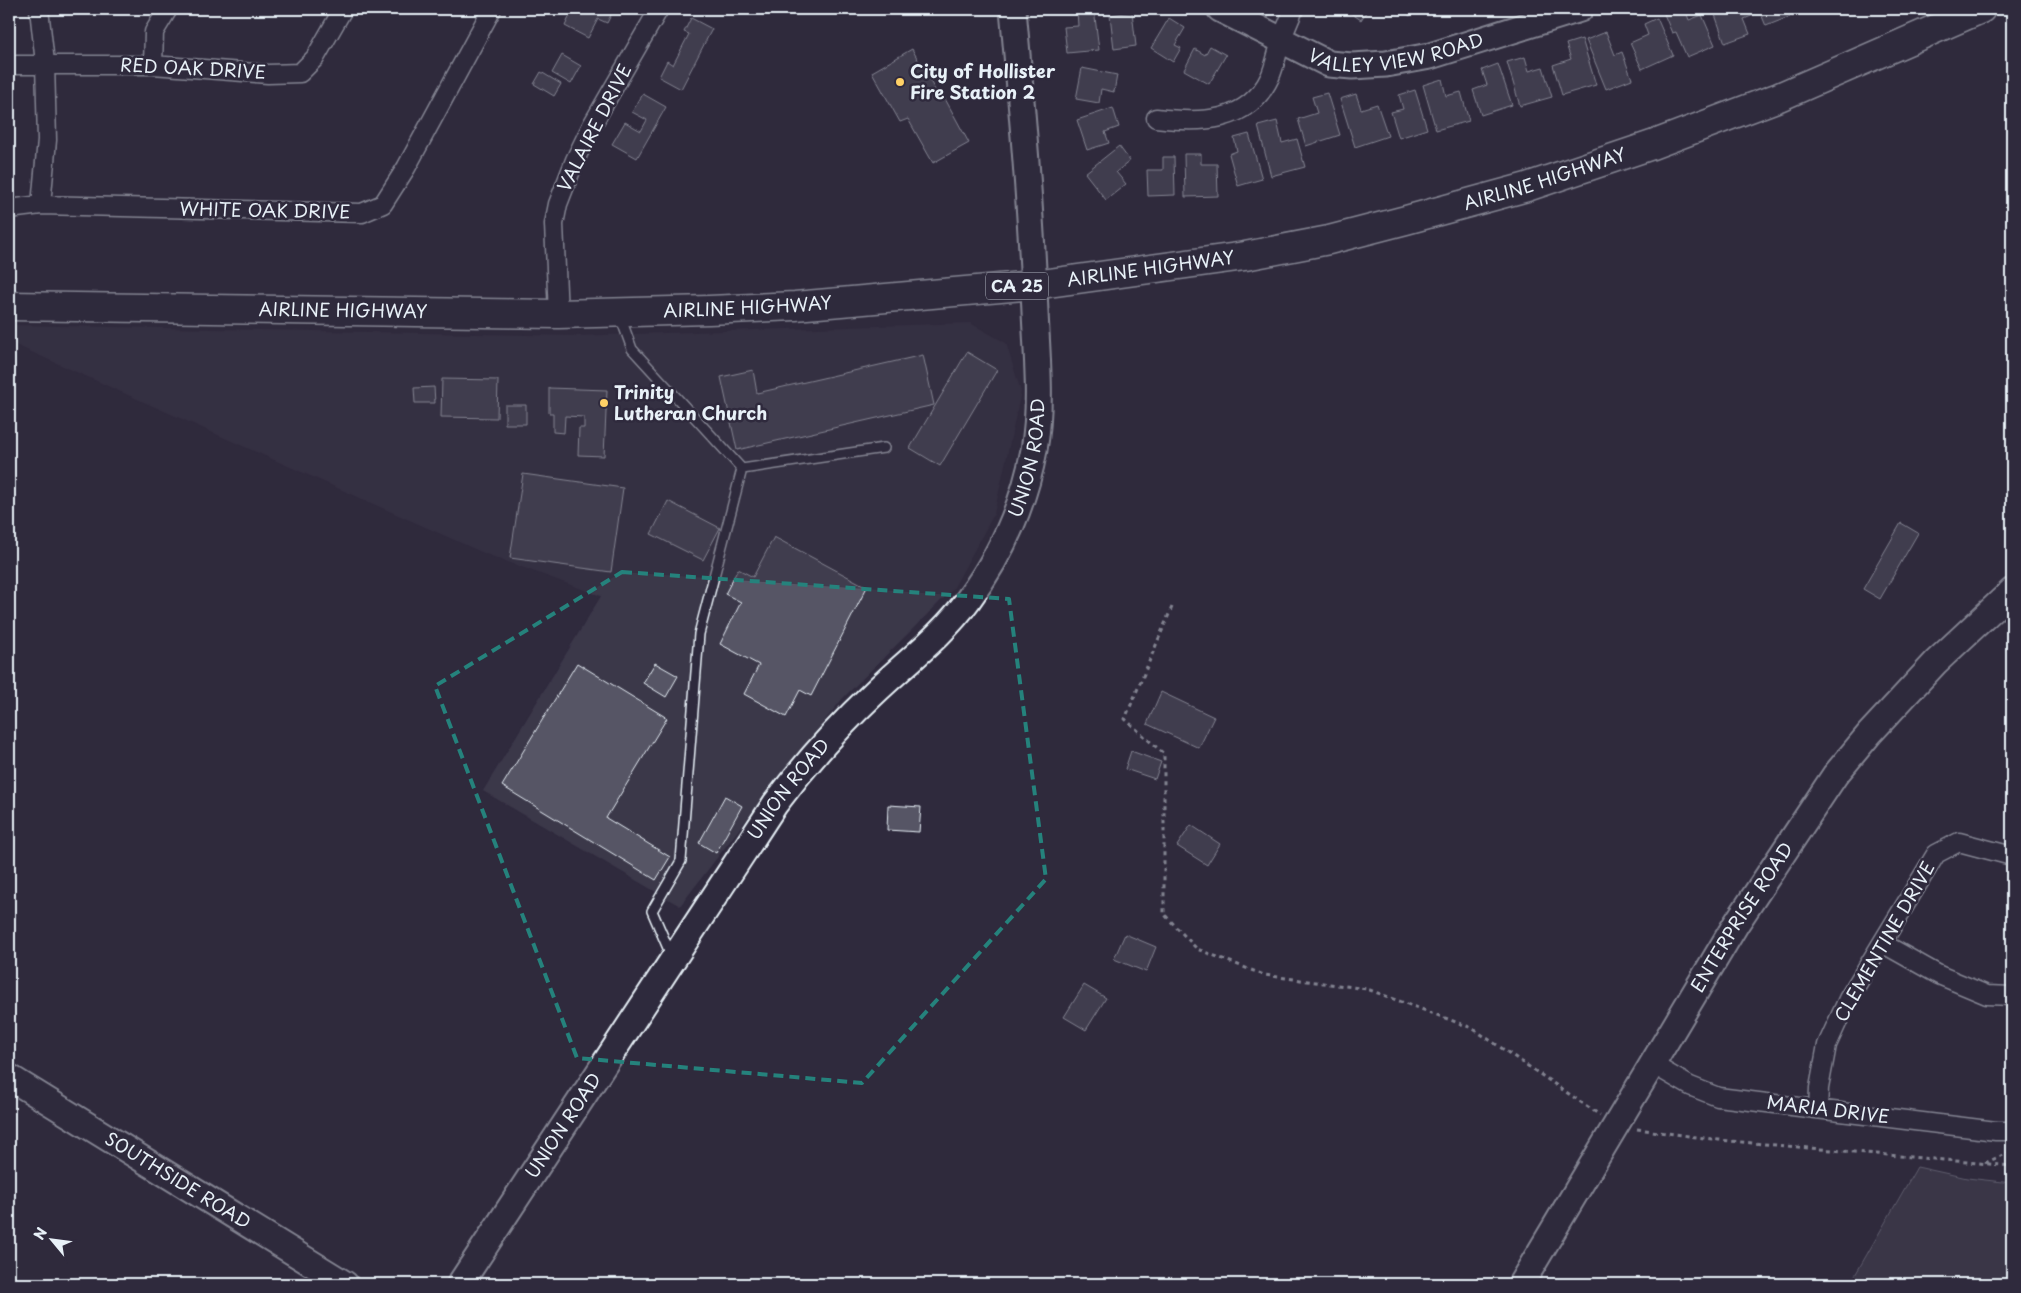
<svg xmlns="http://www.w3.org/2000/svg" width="2021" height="1293" font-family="'Playpen Sans',sans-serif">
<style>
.built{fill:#3b3749}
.green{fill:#464455;stroke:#979aa6}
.building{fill:#575565;stroke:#e8f1f8}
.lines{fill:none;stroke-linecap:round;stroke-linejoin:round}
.lane-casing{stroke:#e8f1f8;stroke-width:12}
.street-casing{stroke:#e8f1f8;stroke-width:21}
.secondary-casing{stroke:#e8f1f8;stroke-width:29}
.primary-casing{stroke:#e8f1f8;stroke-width:31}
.path{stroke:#e8f1f8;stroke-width:3;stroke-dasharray:4 4;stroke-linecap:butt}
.lane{stroke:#2f2a3d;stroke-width:9}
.street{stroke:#2f2a3d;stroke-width:18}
.secondary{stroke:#2f2a3d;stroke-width:25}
.primary{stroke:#2f2a3d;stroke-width:28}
.marked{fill:none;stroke:#25827c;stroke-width:4;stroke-dasharray:10 6;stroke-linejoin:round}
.poi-dot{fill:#ffd166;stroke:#2f2a3d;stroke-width:2}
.labels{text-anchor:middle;stroke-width:5;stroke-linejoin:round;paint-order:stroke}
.shield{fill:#2f2a3d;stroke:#b0b5c0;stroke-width:1}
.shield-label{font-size:16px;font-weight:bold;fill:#e8f1f8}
.street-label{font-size:18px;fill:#e8f1f8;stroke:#2f2a3d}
.poi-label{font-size:18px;font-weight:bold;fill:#e8f1f8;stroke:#2f2a3d;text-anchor:start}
</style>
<rect width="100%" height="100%" fill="#2f2a3d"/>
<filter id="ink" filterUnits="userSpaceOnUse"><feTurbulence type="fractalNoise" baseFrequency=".02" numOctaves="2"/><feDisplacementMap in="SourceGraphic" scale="10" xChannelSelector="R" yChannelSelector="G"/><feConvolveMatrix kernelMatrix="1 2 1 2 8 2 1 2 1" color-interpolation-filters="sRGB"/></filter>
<g filter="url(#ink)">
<path class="built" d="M970,323L1006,343L1021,392L994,514L953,589L843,698L780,776L680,906L483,791L601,596L486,554L9,342V325L575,336Z"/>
<path class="green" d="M1917,1167L1967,1178L2012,1183V1284H1850Z"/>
<path class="building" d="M573,9L584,14L587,9H614L607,23L598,19L588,38L565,26Z
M1094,9L1099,50L1067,53L1064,27L1078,26L1077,11Z
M1347,9H1368L1361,20L1346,10Z
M1400,9H1415L1410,16Z
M1677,9H1685L1689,20L1702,15L1715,45L1687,57L1676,32L1672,33L1664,14Z
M1713,9H1752L1754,15L1744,19L1750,34L1725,43Z
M1759,9H1792L1794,15L1766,26Z
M1132,12L1136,46L1114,49L1110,15Z
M691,18L712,29L681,89L659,77L667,61L673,65L689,34L684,32Z
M1169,18L1185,28L1175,45L1181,48L1173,62L1151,48Z
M1657,18L1673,55L1642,69L1630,43L1648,35L1644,24Z
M1606,32L1615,55L1622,52L1632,79L1606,89L1586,40Z
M1582,39L1596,85L1562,95L1553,65L1571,59L1566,44Z
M1210,46L1226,55L1209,84L1184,70L1195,49L1205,55Z
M912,49L939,97L943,95L969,143L933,163L908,119L900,122L872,72Z
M562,55L581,66L571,84L552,73Z
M1525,57L1529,71L1543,67L1552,97L1520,106L1507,62Z
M1498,64L1512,105L1481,115L1473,90L1487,85L1482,70Z
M1082,68L1117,75L1114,92L1101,89L1099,103L1076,99Z
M541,72L561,84L554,96L534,84Z
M1442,79L1446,96L1461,92L1469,121L1436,130L1423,85Z
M1415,90L1427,129L1399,138L1391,112L1403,109L1399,95Z
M1327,93L1340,135L1306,146L1298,119L1317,113L1312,97Z
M643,94L666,107L637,158L612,144L625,122L641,131L647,120L632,112Z
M1356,94L1361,109L1377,104L1388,136L1355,147L1340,99Z
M1113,108L1119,127L1105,132L1109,143L1087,150L1077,120Z
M1277,121L1282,143L1297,139L1305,167L1271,176L1258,126Z
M1249,134L1262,179L1238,186L1229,154L1237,151L1234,138Z
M1119,146L1130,161L1116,172L1126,184L1106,200L1085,173Z
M1184,154H1201V164H1217L1218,196L1185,197Z
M1163,157H1174L1175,195L1148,196L1147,170H1163Z
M967,352L997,370L940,466L910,448Z
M923,355L934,405L737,450L721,377L753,370L757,393Z
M442,379L498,380L497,418L441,417Z
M434,387L435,403H415L414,388Z
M549,388L607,390L604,456L578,455L579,428H584V417L565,416L564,433L553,432V413H549Z
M505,405H526V424H505Z
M523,474L623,488L611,572L510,558Z
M668,501L720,528L703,560L651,534Z
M1901,523L1918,533L1880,599L1863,589Z
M774,537L867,587L811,696L800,690L786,717L744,694L759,665L720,644L741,602L725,594L738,569L753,577Z
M577,663L667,718L606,818L670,857L656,880L502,786Z
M655,663L678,676L666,697L643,683Z
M1161,692L1214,717L1199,748L1147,724Z
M1131,751L1161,762L1155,779L1125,769Z
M725,796L742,806L716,853L699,843Z
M888,805L921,807L919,832L887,830Z
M1191,825L1220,844L1207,865L1177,846Z
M1125,934L1156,947L1146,972L1114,959Z
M1084,985L1106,998L1086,1030L1064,1017Z"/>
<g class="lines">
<defs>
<path id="lane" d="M620,316L632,349L742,469L699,634L681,861L652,911L671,955
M742,469L884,448"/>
<path id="street" d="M39,9L45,63L47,140L41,205
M9,65H153L268,74L300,73L315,58L343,9
M153,65L154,32L168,9
M1156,118C1200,123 1248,124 1270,77C1275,66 1277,53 1281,41C1285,30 1290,19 1294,9
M9,209L41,205L362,213L383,204L406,168L492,9
M558,314L554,224L558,204L575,160L592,125L659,9
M1882,943L1939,975L1987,995L2012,996
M1652,1064L1690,1086L1718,1097L1996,1131H2012
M1818,1109L1819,1088L1827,1045L1848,999L1936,854L1959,842L2012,856"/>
<g id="secondary">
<path id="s1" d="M1220,9L1329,64L1352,66L1386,64L1430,56L1580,9"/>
<path id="s2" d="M9,1077L345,1284"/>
<path id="s3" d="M460,1284L775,804C805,764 837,728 873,694C905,663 942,636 968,600C1001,555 1024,505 1034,450C1042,405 1037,357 1035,312C1031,210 1022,110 1013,9"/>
<path id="s4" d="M1521,1284L1736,924L1835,775L1870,733L1936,662L2012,591"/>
</g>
<g id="primary">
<path id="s5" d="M9,306L558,314L709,310L795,306L1034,285L1245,256L1329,240L1406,220L1527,187L1652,145L1779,97L1981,9"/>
</g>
</defs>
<use href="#lane" class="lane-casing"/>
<use href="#street" class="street-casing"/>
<use href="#secondary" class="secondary-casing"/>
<use href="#primary" class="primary-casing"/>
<path class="path" d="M1172,607L1125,719L1164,754V914L1197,949L1264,975L1367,989L1472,1028L1600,1115
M1637,1129L1719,1140L2012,1166
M1985,1163L2012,1151"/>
<use href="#lane" class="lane"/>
<use href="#street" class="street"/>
<use href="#secondary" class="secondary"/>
<use href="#primary" class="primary"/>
</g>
</g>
<path d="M0 0H2021V1293H0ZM622,572L1009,599L1046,879L862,1083L577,1058L435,686Z" fill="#2f2a3d" fill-opacity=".55" fill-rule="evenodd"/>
<path class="marked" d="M622,572L1009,599L1046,879L862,1083L577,1058L435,686Z"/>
<g class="poi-dot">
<circle cx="900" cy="82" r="5"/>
<circle cx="604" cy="403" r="5"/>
</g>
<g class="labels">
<rect class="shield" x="986" y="272.5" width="62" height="27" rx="4"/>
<g class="shield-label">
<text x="1017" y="292">CA 25</text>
</g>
<g class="street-label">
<text dy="6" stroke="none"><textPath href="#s1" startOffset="190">VALLEY VIEW ROAD</textPath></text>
<text transform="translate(193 69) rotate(3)" y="6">RED OAK DRIVE</text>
<text transform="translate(595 128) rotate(-63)" y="6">VALAIRE DRIVE</text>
<text dy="6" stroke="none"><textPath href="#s5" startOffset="1549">AIRLINE HIGHWAY</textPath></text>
<text transform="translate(265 211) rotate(1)" y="6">WHITE OAK DRIVE</text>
<text dy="6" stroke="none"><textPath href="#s5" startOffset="1144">AIRLINE HIGHWAY</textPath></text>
<text dy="6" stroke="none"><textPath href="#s5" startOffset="739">AIRLINE HIGHWAY</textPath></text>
<text dy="6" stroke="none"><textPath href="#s5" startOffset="334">AIRLINE HIGHWAY</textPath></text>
<text dy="6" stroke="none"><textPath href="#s3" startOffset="1012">UNION ROAD</textPath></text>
<text dy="6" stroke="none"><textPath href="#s3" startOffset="594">UNION ROAD</textPath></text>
<text dy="6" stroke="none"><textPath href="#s4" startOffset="428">ENTERPRISE ROAD</textPath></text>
<text transform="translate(1885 942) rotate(-60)" y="6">CLEMENTINE DRIVE</text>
<text transform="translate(1828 1110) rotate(7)" y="6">MARIA DRIVE</text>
<text dy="6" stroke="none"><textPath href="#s3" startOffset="189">UNION ROAD</textPath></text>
<text dy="6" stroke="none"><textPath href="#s2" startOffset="198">SOUTHSIDE ROAD</textPath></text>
</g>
<g class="poi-label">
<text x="910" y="78">City of Hollister<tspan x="910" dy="21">Fire Station 2</tspan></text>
<text x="614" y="399">Trinity<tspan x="614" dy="21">Lutheran Church</tspan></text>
</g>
</g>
<rect width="2021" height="1293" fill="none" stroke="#2f2a3d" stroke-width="30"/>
<rect x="15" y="15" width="1991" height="1263" fill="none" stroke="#e8f1f8" stroke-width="2" filter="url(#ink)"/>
<g transform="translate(52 1240) rotate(299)" stroke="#2f2a3d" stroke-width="4" paint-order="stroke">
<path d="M0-4L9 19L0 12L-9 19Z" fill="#e8f1f8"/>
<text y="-8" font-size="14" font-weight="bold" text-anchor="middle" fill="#e8f1f8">N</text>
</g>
</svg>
